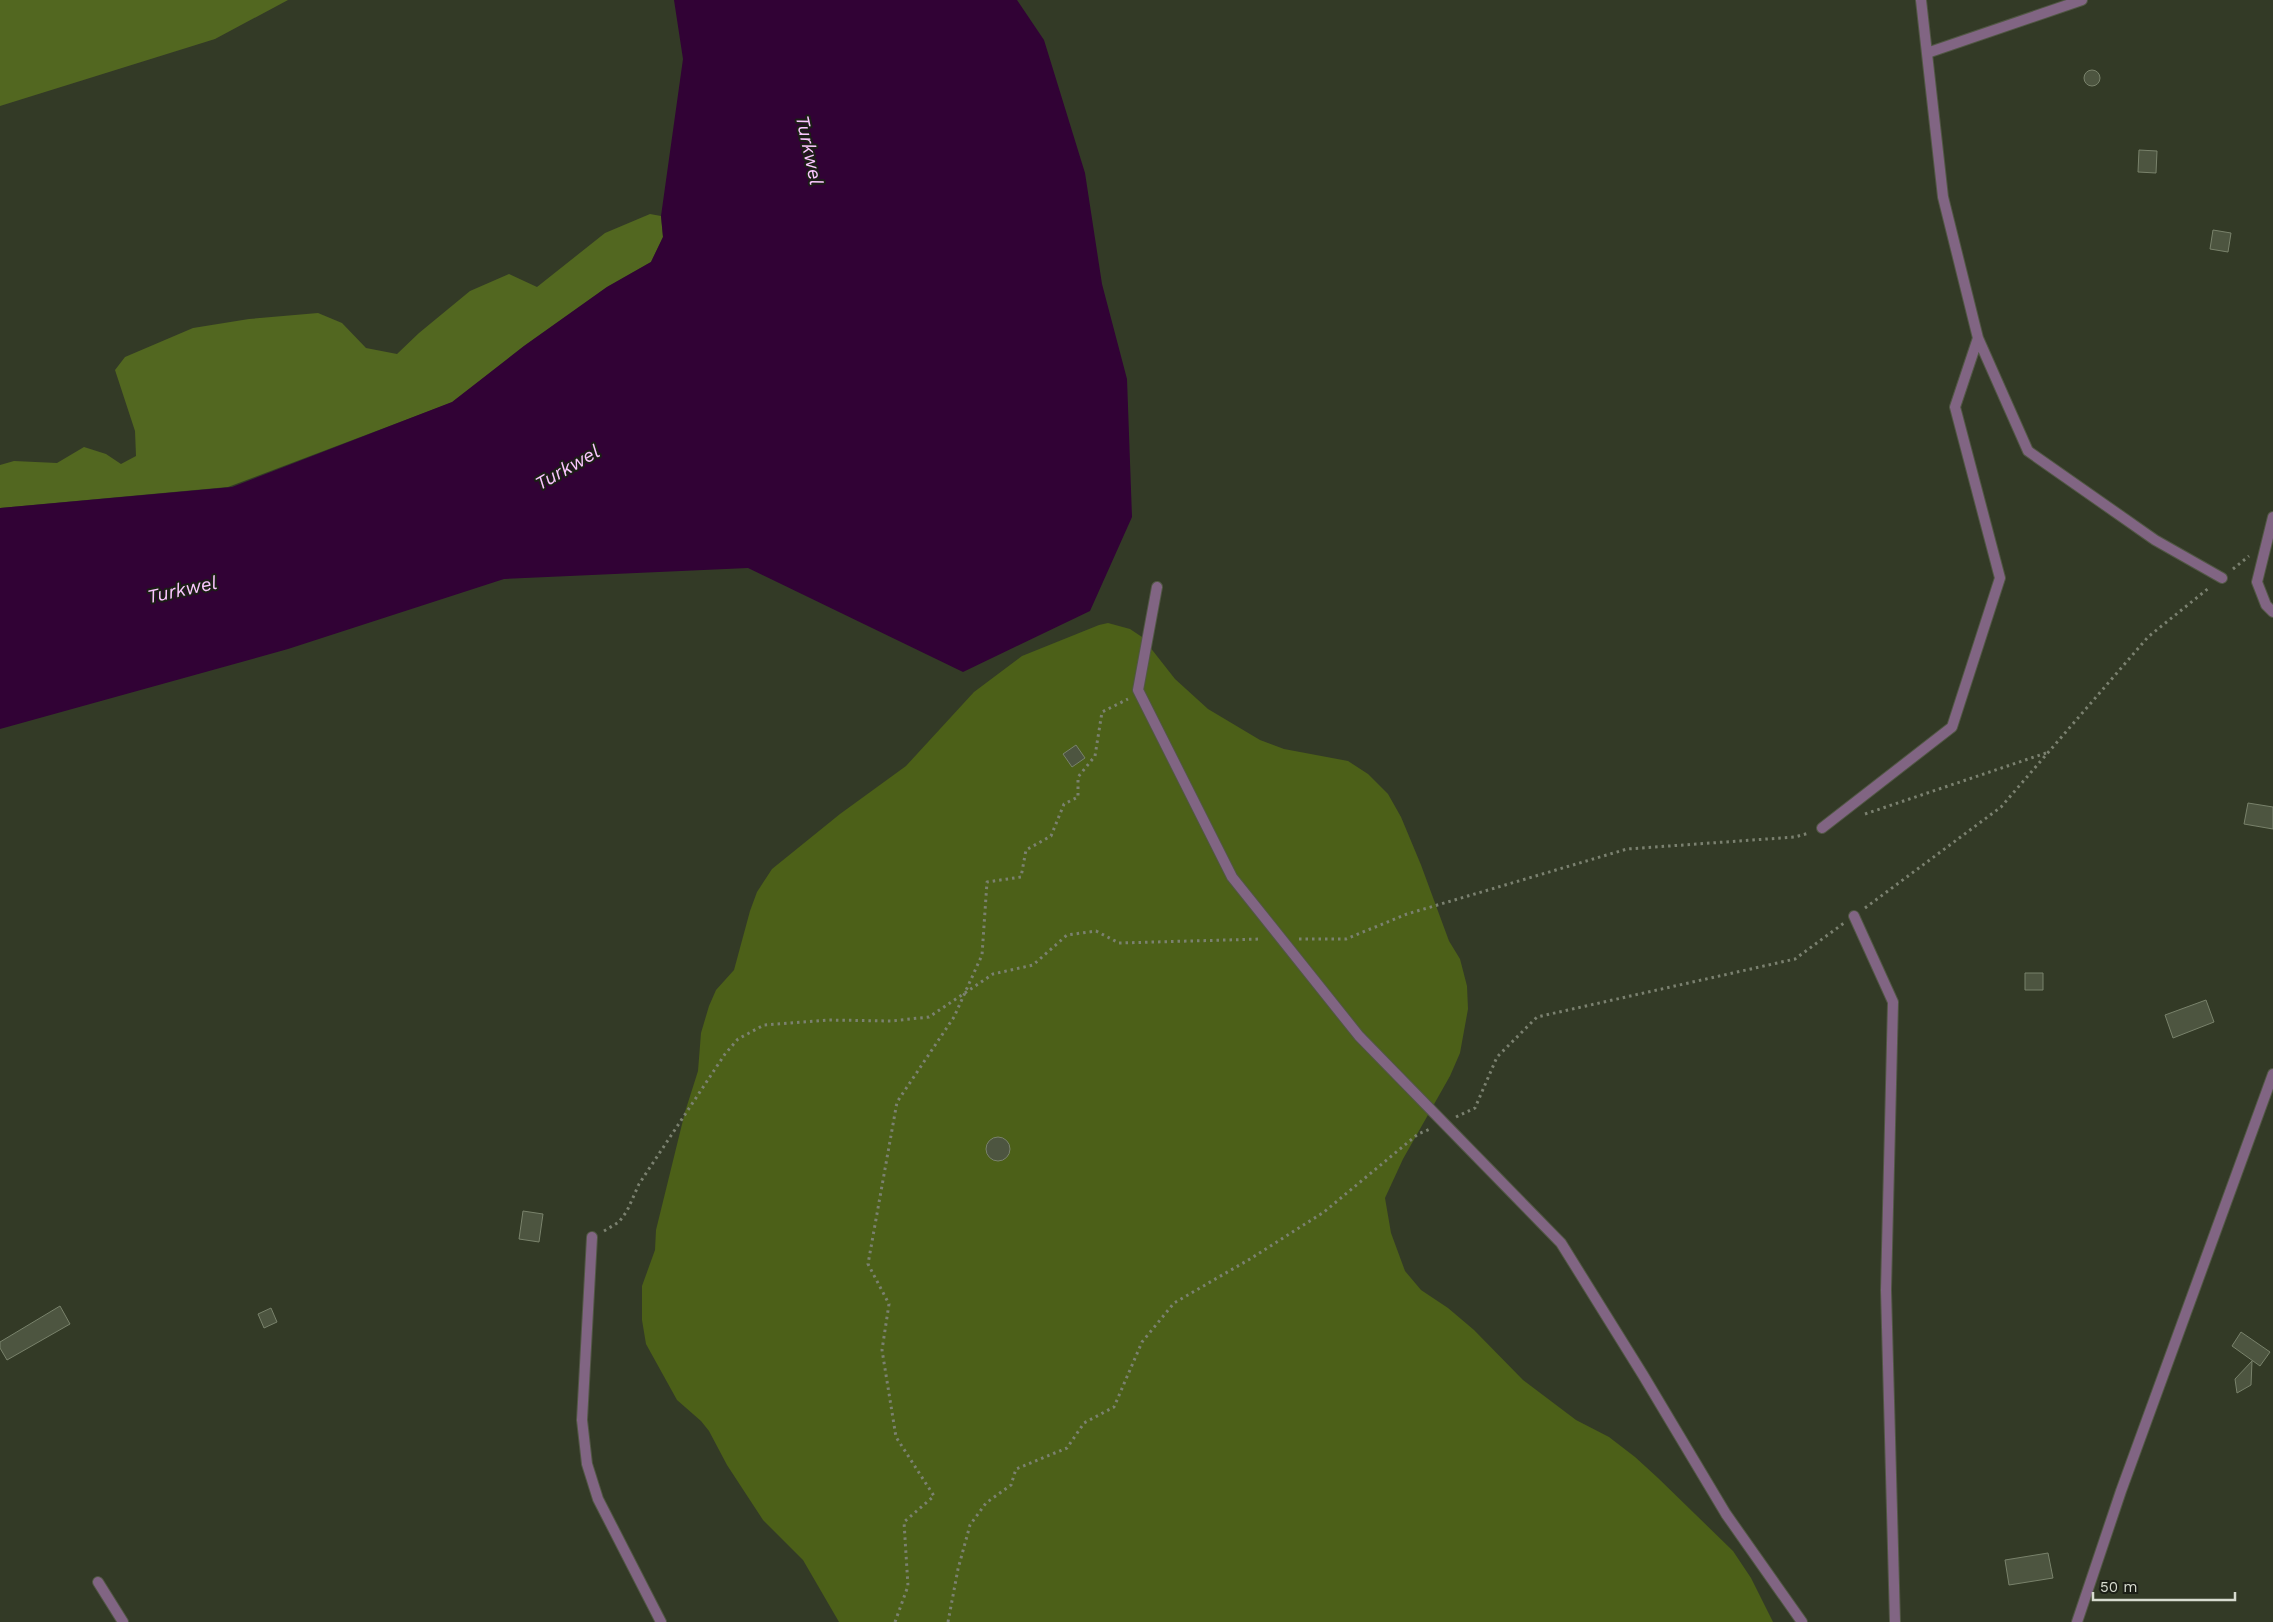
<svg xmlns="http://www.w3.org/2000/svg" width="2273" height="1622" font-family="'Work Sans',sans-serif">
<style>
.green{fill:#4c6018}
.forest{fill:#526720}
.water{fill:#310235}
.building{fill:#4d5540;stroke:#79826b}
.lines{fill:none;stroke-linecap:round;stroke-linejoin:round}
.minor-casing{stroke:#515744;stroke-width:12}
.path{stroke:#7b8170;stroke-width:3;stroke-dasharray:2.5 4;stroke-linecap:butt}
.minor{stroke:#816583;stroke-width:10}
.labels{text-anchor:middle;stroke-width:4;stroke-linejoin:round;paint-order:stroke}
.water-label{font-size:19px;font-style:italic;fill:#fbc7ff;stroke:#1c1f16}
</style>
<rect width="100%" height="100%" fill="#333a26"/>
<path class="green" d="M1108,623L1130,629L1142,637L1175,679L1208,709L1260,740L1284,749L1348,761L1368,774L1388,794L1401,817L1421,865L1449,941L1460,959L1467,986L1468,1009L1460,1053L1450,1076L1403,1159L1385,1198L1391,1233L1405,1271L1421,1290L1448,1308L1474,1330L1523,1380L1576,1420L1609,1437L1635,1457L1658,1478L1733,1551L1751,1578L1773,1622H839L803,1560L763,1520L727,1465L709,1431L701,1421L677,1400L646,1344L642,1320V1286L655,1250L656,1230L685,1112L698,1071L701,1033L709,1006L716,990L734,970L750,911L757,892L772,869L840,814L906,766L974,692L1022,656L1099,625Z"/>
<path class="forest" d="M0,0H288L215,39L0,106Z
M650,214L661,216L663,237L651,262L607,287L524,346L453,402L228,487L0,508V465L14,461L57,463L84,447L106,454L121,464L136,456L135,431L115,370L125,357L193,328L249,319L318,313L342,323L366,348L397,354L419,333L470,291L509,274L537,287L605,233Z"/>
<path class="water" d="M674,0H1017L1044,40L1085,173L1102,284L1127,379L1132,517L1090,611L963,672L748,568L504,579L288,649L0,729V508L232,487L452,402L524,346L607,287L651,262L663,237L661,216L683,59Z"/>
<path class="building" d="M2084 78a8 8 0 1 1 16 0a8 8 0 1 1-16 0Z
M2139,150L2157,151L2156,173L2138,172Z
M2213,230L2231,233L2228,252L2210,249Z
M1076,745L1085,758L1072,767L1063,754Z
M2248,803L2273,807V829L2244,824Z
M2025,973H2043V990H2025Z
M2206,1000L2214,1022L2173,1038L2165,1015Z
M986 1149a12 12 0 1 1 24 0a12 12 0 1 1-24 0Z
M523,1211L543,1214L539,1242L519,1239Z
M60,1306L70,1324L7,1360L0,1348V1342Z
M271,1308L277,1322L264,1328L258,1314Z
M2241,1332L2270,1352L2260,1366L2232,1346Z
M2252,1361L2251,1385L2237,1393L2235,1379Z
M2048,1553L2053,1578L2009,1585L2005,1560Z"/>
<g class="lines">
<defs>
<path id="minor" d="M1927,53L2082,0
M1978,338L2028,451L2155,540L2222,578
M2273,517L2257,582L2266,605L2273,612
M1157,587L1138,690L1232,877L1359,1036L1561,1243L1643,1375L1726,1514L1802,1622
M1822,828L1952,727L2000,578L1955,407L1978,338L1943,197L1921,0
M1854,916L1893,1002L1886,1290L1895,1622
M592,1237L582,1420L587,1464L598,1499L661,1622
M98,1582L123,1622
M2077,1622L2121,1491L2273,1074"/>
</defs>
<use href="#minor" class="minor-casing"/>
<path class="path" d="M2233,569L2249,556
M1865,814L2046,753
M1865,908L2001,807L2148,637L2210,587
M1299,939H1346L1407,914L1627,849L1795,837L1809,833
M1456,1117L1475,1108L1497,1057L1537,1017L1795,959L1844,923
M604,1231L619,1222L627,1211L639,1184L725,1054L738,1039L764,1025L828,1020L891,1021L929,1017L993,974L1033,965L1067,935L1096,931L1119,943L1262,939
M895,1622L908,1586L904,1522L934,1496L896,1437L882,1350L889,1304L868,1264L897,1102L954,1017L982,955L987,882L1021,877L1026,850L1051,836L1064,804L1078,797V777L1095,756L1102,712L1128,699
M948,1622L958,1569L970,1525L986,1503L1011,1485L1016,1469L1067,1448L1084,1423L1114,1407L1142,1342L1174,1303L1250,1259L1324,1212L1418,1134L1430,1129"/>
<use href="#minor" class="minor"/>
</g>
<g class="labels">
<g class="water-label">
<text transform="translate(810 150) rotate(78)" y="7">Turkwel</text>
<text transform="translate(567 467) rotate(-30)" y="7">Turkwel</text>
<text transform="translate(182 589) rotate(-12)" y="7">Turkwel</text>
</g>
</g>
<path d="M2093 1592v8h142v-8" fill="none" stroke="#d7dbcf" stroke-width="2.5"/>
<text x="2100" y="1592" font-size="15" fill="#d7dbcf" stroke="#1c1f16" stroke-width="4" paint-order="stroke">50 m</text>
</svg>
